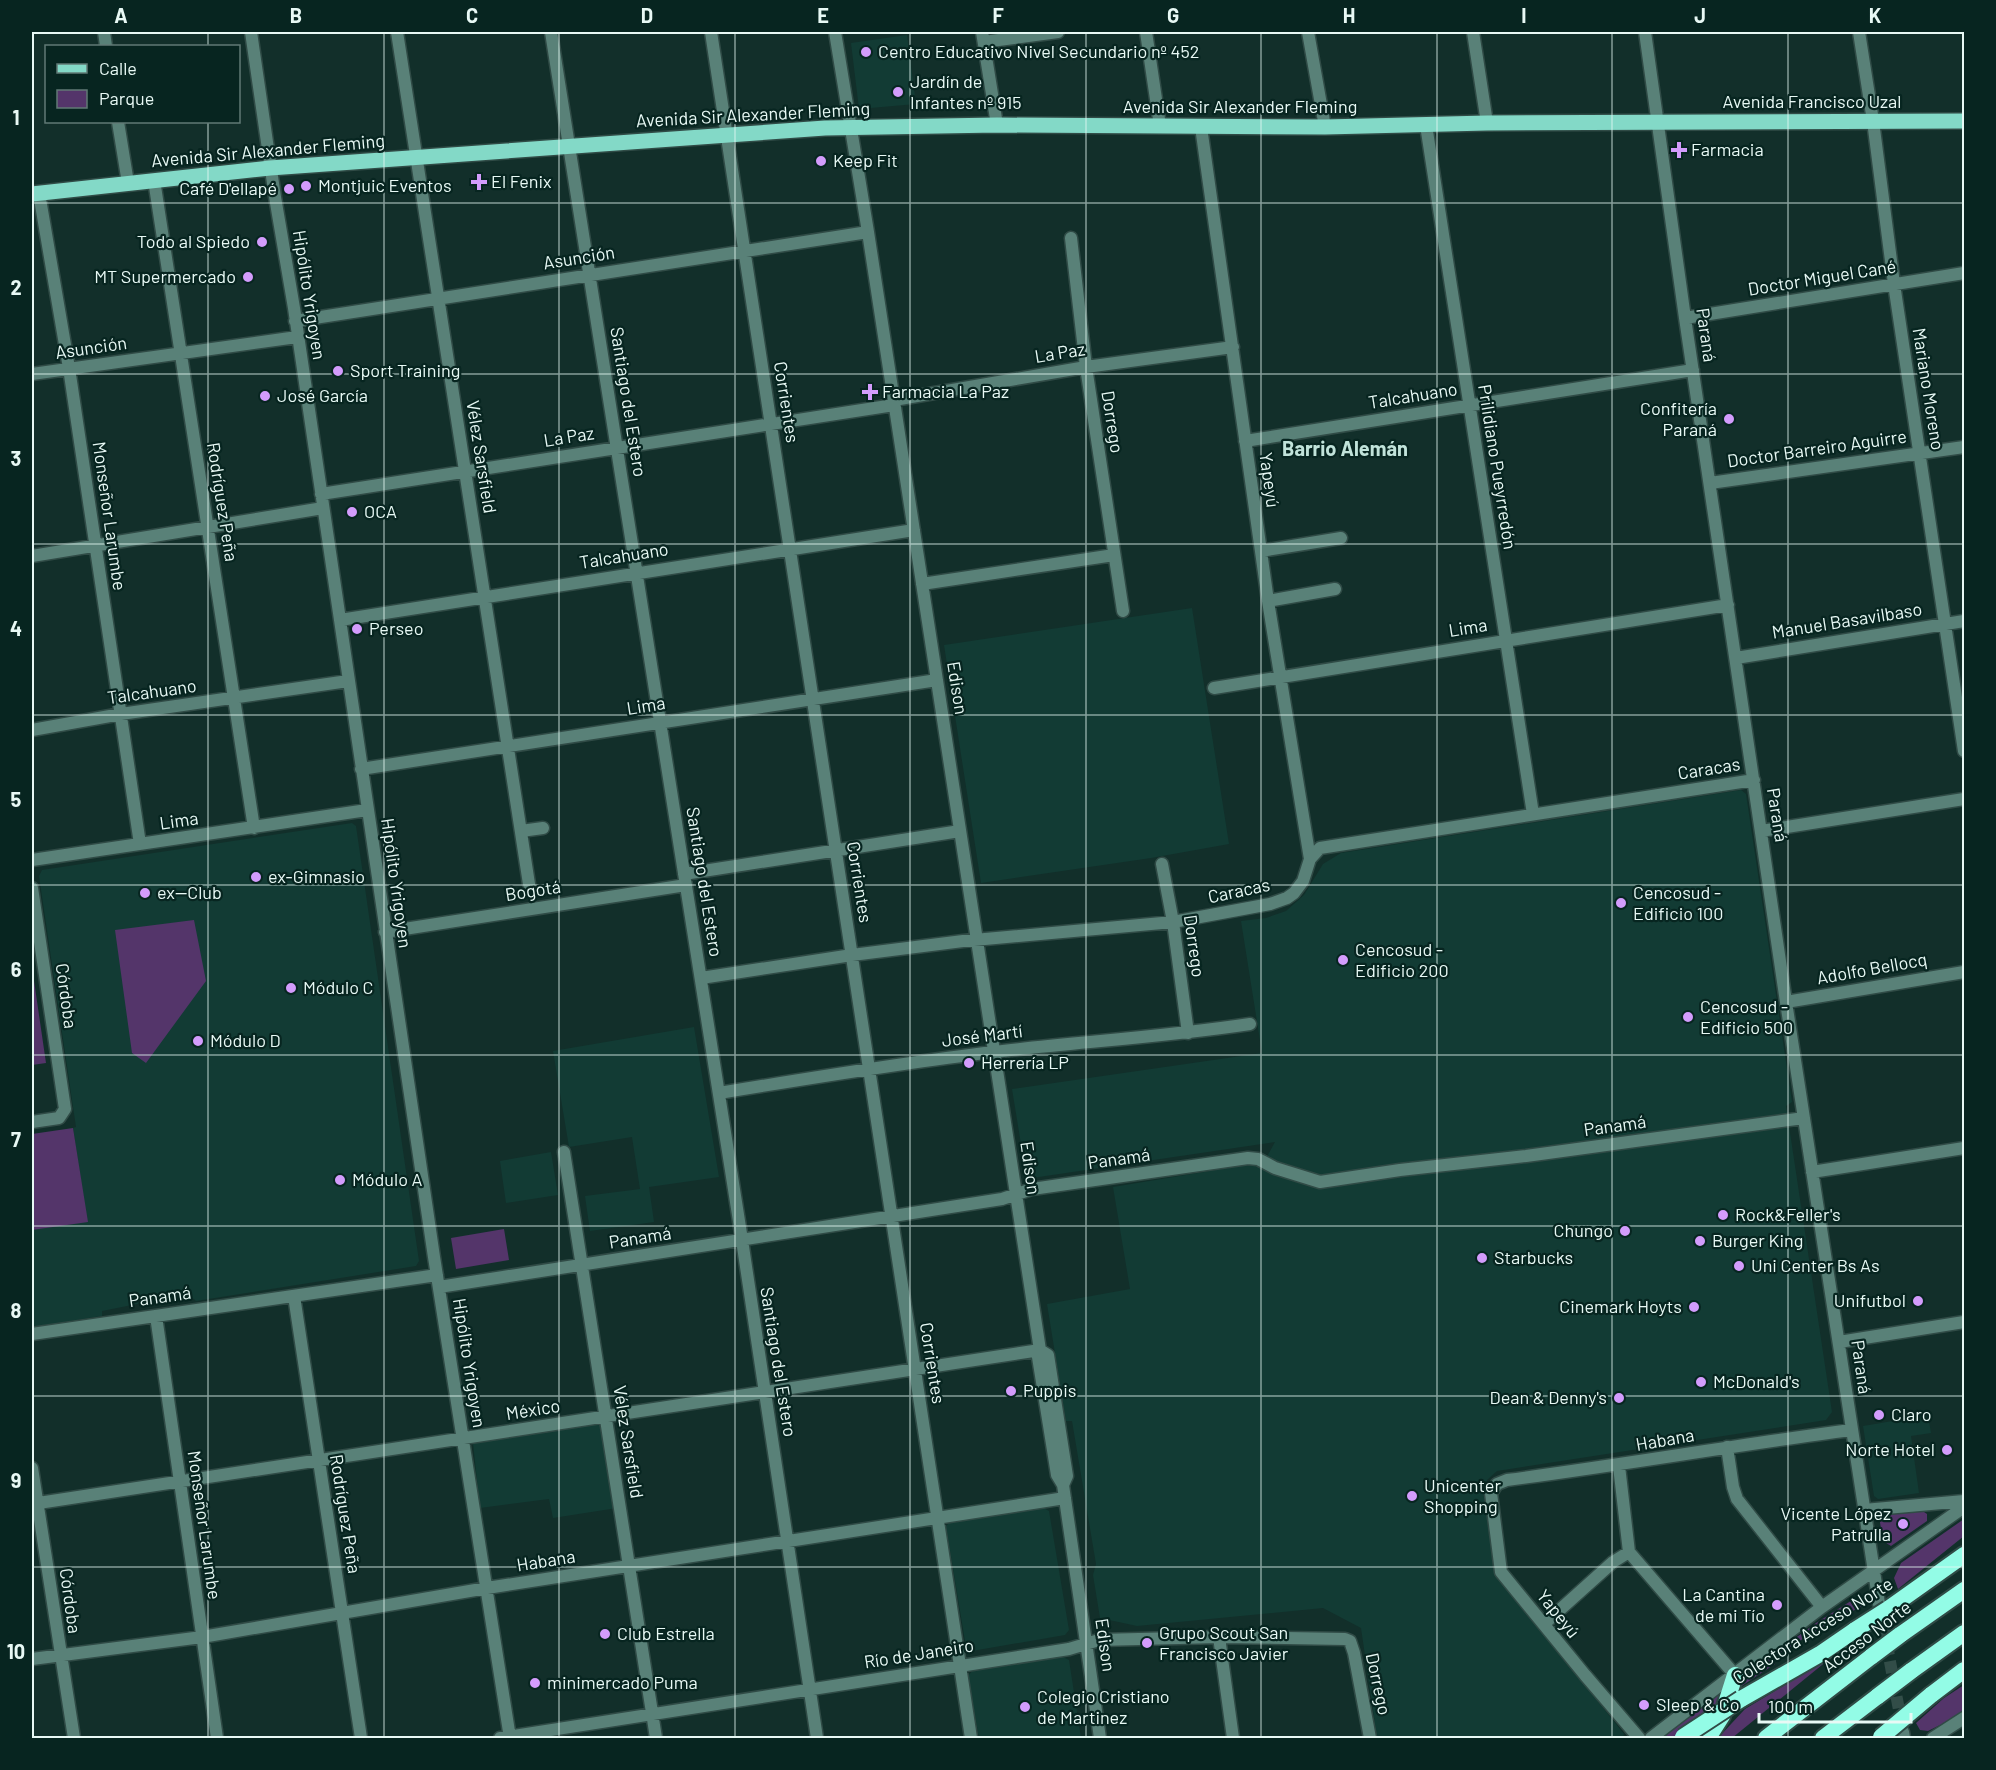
<svg xmlns="http://www.w3.org/2000/svg" width="1996" height="1770" font-family="Barlow,sans-serif">
<style>
.built{fill:#123b34}
.green{fill:#54356a}
.lines{fill:none;stroke-linecap:round;stroke-linejoin:round}
.minor-tunnel{stroke:#324d48;stroke-width:12;stroke-dasharray:12 6;stroke-linecap:butt}
.minor-casing{stroke:#304b46;stroke-width:15}
.major-casing{stroke:#304b46;stroke-width:18}
.highway-casing{stroke:#304b46;stroke-width:20}
.minor{stroke:#598178;stroke-width:12}
.major{stroke:#83d9c7;stroke-width:15}
.highway{stroke:#93fce6;stroke-width:16}
.highway-bridge-casing{stroke:#304b46;stroke-width:20;stroke-linecap:butt}
.highway-bridge{stroke:#93fce6;stroke-width:16}
.grid{fill:none;stroke:#e8f9f5;stroke-width:1.5;stroke-opacity:0.55}
.poi-dot{fill:#d39cfc;stroke:#072520;stroke-width:2}
.labels{text-anchor:middle;stroke-width:4.5;stroke-linejoin:round;paint-order:stroke}
.poi-label{font-size:18px;fill:#e8f9f5;stroke:#072520;text-anchor:start}
.street-label{font-size:18px;fill:#e8f9f5;stroke:#072520}
.neighbourhood-label{font-size:20px;font-weight:bold;fill:#c1e3da;stroke:#072520}
.neatline{fill:none;stroke:#e8f9f5;stroke-width:2}
.grid-label{font-size:20px;text-anchor:middle;font-weight:bold;fill:#e8f9f5}
</style>
<rect width="100%" height="100%" fill="#122f2a"/>
<path class="built" d="M907,35L916,104L859,109L851,43Z
M1192,608L1229,844L1151,858L981,883L944,645Z
M1741,790L1746,794L1792,1102L1786,1106L1832,1412L1826,1420L1497,1471L1487,1480L1483,1491L1495,1572L1624,1734L1623,1738H1377L1361,1628L1323,1608L1137,1626L1100,1618L1093,1575L1096,1564L1072,1421H1066L1047,1304L1130,1289L1113,1187L1264,1162L1275,1142L1032,1178L1026,1175L1012,1089L1262,1053L1241,921L1266,918L1286,911L1304,895L1323,864L1341,853Z
M352,823L356,826L419,1261L416,1266L196,1301L194,1299L177,1296L102,1311V1316L32,1327V1230L87,1221L73,1128L76,1127L39,876L42,870Z
M694,1027L719,1177L649,1187L654,1222L590,1231L585,1196L640,1189L632,1137L569,1147L553,1051Z
M551,1152L558,1195L506,1203L500,1161Z
M1928,1415L1931,1433L1911,1436L1919,1493L1878,1499L1874,1496L1863,1426Z
M601,1422L617,1508L553,1518L549,1499L480,1508L473,1443Z
M1042,1507L1049,1511L1069,1630L1065,1635L972,1651L966,1647L946,1526L951,1521Z
M1061,1656L1069,1660L1081,1738H979L968,1676L973,1670Z"/>
<path class="green" d="M194,920L206,981L146,1063L132,1053L115,930Z
M32,967L46,1063L32,1065Z
M73,1128L88,1222L32,1230V1134Z
M504,1229L509,1260L456,1269L451,1238Z
M1921,1510L1927,1514V1521L1891,1546L1883,1541L1879,1516Z
M1964,1519V1536L1898,1589L1894,1578L1901,1563Z
M1854,1599L1861,1601L1865,1605L1834,1620L1772,1658L1775,1664L1740,1687L1756,1667L1816,1623Z
M1833,1656L1732,1738H1718L1745,1709Z
M1964,1685V1711L1943,1726L1940,1725L1928,1731L1920,1730L1916,1723L1944,1698Z
M1724,1687V1700L1673,1738H1663Z"/>
<g class="lines">
<path class="minor-tunnel" d="M1880,1608L1902,1726"/>
<defs>
<path id="minor" d="M104,32L106,46
M251,32L275,197L294,308L434,1257L510,1738
M397,32L529,884
M551,32L742,1240L817,1738
M711,32L971,1738
M835,32L868,232L1040,1350L1038,1357L1057,1475L1063,1485L1100,1738
M982,32L997,125
M1146,32L1160,126
M1308,32L1325,127
M1473,32L1487,123
M1645,32L1685,318L1786,1002L1879,1604
M1859,32L1873,121L1894,284L1964,751
M984,42L1058,32
M118,122L128,183
M1426,125L1533,814
M1201,127L1268,601L1310,859
M154,180L254,828
M39,193L69,368L140,844
M1071,238L1086,367L1123,611
M1685,318L1964,273
M295,321L868,232
M32,374L297,337
M894,400L1086,367L1233,347
M1245,441L1693,370
M1710,483L1964,447
M321,494L894,405
M1261,551L1341,538
M32,556L323,508
M922,584L1114,555
M1268,601L1335,589
M340,620L914,530
M1736,658L1964,621
M1214,688L1728,605
M32,730L121,714L348,681
M361,769L937,680
M521,831L543,828
M1761,831L1964,799
M32,860L367,810
M1162,864L1173,922L1188,1033
M684,874L960,831
M32,888L65,1109L59,1118L32,1122
M385,932L686,885
M701,978L852,955L963,941L1173,922L1270,904L1287,898L1294,893L1303,881L1310,859L1320,848L1754,780
M1786,1002L1964,972
M719,1093C810,1078 901,1063 993,1052C1078,1042 1164,1037 1250,1024
M564,1152L656,1738
M1812,1172L1964,1148
M439,1287L1002,1199L1032,1189L1248,1158L1258,1159L1275,1168L1320,1182L1400,1170L1526,1156L1804,1118
M294,1296L361,1738
M156,1316L217,1738
M32,1334L437,1275
M1839,1342L1964,1322
M1040,1350L1048,1355L1067,1476L1063,1485
M1727,1447L1733,1487L1737,1499L1822,1607
M1619,1466L1629,1552L1735,1675
M32,1468L74,1738
M32,1504L1040,1350
M1864,1510L1964,1501
M1544,1624L1613,1562L1629,1552
M1219,1637L1233,1738
M32,1659L202,1637L487,1588L1065,1498
M1903,1732L1904,1738
M500,1738L1069,1649L1099,1640L1219,1637L1345,1639L1350,1641L1354,1653L1370,1738
M1639,1738L1585,1675L1501,1572L1491,1493L1497,1484L1507,1480C1622,1465 1736,1445 1851,1430
M1651,1738L1822,1607L1964,1507
M1933,1738L1964,1718"/>
<path id="major" d="M32,194L270,168L825,128L997,125L1325,127L1487,123L1964,121"/>
<path id="highway" d="M1888,1609L1964,1555
M1900,1635L1964,1590
M1911,1671L1964,1633
M1931,1695L1964,1670
M1741,1699L1820,1654L1855,1630
M1708,1738L1722,1716L1735,1675
M1766,1738L1872,1656
M1823,1738L1878,1696"/>
</defs>
<use href="#minor" class="minor-casing"/>
<use href="#major" class="major-casing"/>
<use href="#highway" class="highway-casing"/>
<use href="#minor" class="minor"/>
<use href="#major" class="major"/>
<use href="#highway" class="highway"/>
<defs>
<path id="highway-bridge" d="M1855,1630L1888,1609
M1872,1656L1900,1635
M1878,1696L1911,1671
M1683,1737L1741,1699
M1881,1737L1931,1695"/>
</defs>
<use href="#highway-bridge" class="highway-bridge-casing"/>
<use href="#highway-bridge" class="highway-bridge"/>
</g>
<path class="grid" d="M208,32V46M384,32V1738M559,32V1738M735,32V1738M910,32V1738M1086,32V1738M1261,32V1738M1437,32V1738M1612,32V1738M1788,32V1738M208,122V1738M32,203H1964M32,374H1964M32,544H1964M32,715H1964M32,885H1964M32,1055H1964M32,1226H1964M32,1396H1964M32,1567H1964"/>
<g class="poi-dot">
<circle cx="866" cy="52" r="6"/>
<circle cx="898" cy="92" r="6"/>
<path d="M1676 141h6v6h6v6h-6v6h-6v-6h-6v-6h6z"/>
<circle cx="821" cy="161" r="6"/>
<path d="M476 173h6v6h6v6h-6v6h-6v-6h-6v-6h6z"/>
<circle cx="306" cy="186" r="6"/>
<circle cx="289" cy="189" r="6"/>
<circle cx="262" cy="242" r="6"/>
<circle cx="248" cy="277" r="6"/>
<circle cx="338" cy="371" r="6"/>
<path d="M867 383h6v6h6v6h-6v6h-6v-6h-6v-6h6z"/>
<circle cx="265" cy="396" r="6"/>
<circle cx="1729" cy="419" r="6"/>
<circle cx="352" cy="512" r="6"/>
<circle cx="357" cy="629" r="6"/>
<circle cx="256" cy="877" r="6"/>
<circle cx="145" cy="893" r="6"/>
<circle cx="1621" cy="903" r="6"/>
<circle cx="1343" cy="960" r="6"/>
<circle cx="291" cy="988" r="6"/>
<circle cx="1688" cy="1017" r="6"/>
<circle cx="198" cy="1041" r="6"/>
<circle cx="969" cy="1063" r="6"/>
<circle cx="340" cy="1180" r="6"/>
<circle cx="1723" cy="1215" r="6"/>
<circle cx="1625" cy="1231" r="6"/>
<circle cx="1700" cy="1241" r="6"/>
<circle cx="1482" cy="1258" r="6"/>
<circle cx="1739" cy="1266" r="6"/>
<circle cx="1918" cy="1301" r="6"/>
<circle cx="1694" cy="1307" r="6"/>
<circle cx="1701" cy="1382" r="6"/>
<circle cx="1011" cy="1391" r="6"/>
<circle cx="1619" cy="1398" r="6"/>
<circle cx="1879" cy="1415" r="6"/>
<circle cx="1947" cy="1450" r="6"/>
<circle cx="1412" cy="1496" r="6"/>
<circle cx="1903" cy="1524" r="6"/>
<circle cx="1777" cy="1605" r="6"/>
<circle cx="605" cy="1634" r="6"/>
<circle cx="1147" cy="1643" r="6"/>
<circle cx="535" cy="1683" r="6"/>
<circle cx="1644" cy="1705" r="6"/>
<circle cx="1025" cy="1707" r="6"/>
</g>
<g class="labels">
<g class="poi-label">
<text x="878" y="58">Centro Educativo Nivel Secundario nº 452</text>
<text x="910" y="88">Jardín de<tspan x="910" dy="21">Infantes nº 915</tspan></text>
<text x="1691" y="156">Farmacia</text>
<text x="833" y="167">Keep Fit</text>
<text x="491" y="188">El Fenix</text>
<text x="318" y="192">Montjuic Eventos</text>
<text x="277" y="195" text-anchor="end">Café D'ellapé</text>
<text x="250" y="248" text-anchor="end">Todo al Spiedo</text>
<text x="236" y="283" text-anchor="end">MT Supermercado</text>
<text x="350" y="377">Sport Training</text>
<text x="882" y="398">Farmacia La Paz</text>
<text x="277" y="402">José García</text>
<text x="1717" y="415" text-anchor="end">Confitería<tspan x="1717" dy="21">Paraná</tspan></text>
<text x="364" y="518">OCA</text>
<text x="369" y="635">Perseo</text>
<text x="268" y="883">ex-Gimnasio</text>
<text x="157" y="899">ex--Club</text>
<text x="1633" y="899">Cencosud -<tspan x="1633" dy="21">Edificio 100</tspan></text>
<text x="1355" y="956">Cencosud -<tspan x="1355" dy="21">Edificio 200</tspan></text>
<text x="303" y="994">Módulo C</text>
<text x="1700" y="1013">Cencosud -<tspan x="1700" dy="21">Edificio 500</tspan></text>
<text x="210" y="1047">Módulo D</text>
<text x="981" y="1069">Herrería LP</text>
<text x="352" y="1186">Módulo A</text>
<text x="1735" y="1221">Rock&amp;Feller's</text>
<text x="1613" y="1237" text-anchor="end">Chungo</text>
<text x="1712" y="1247">Burger King</text>
<text x="1494" y="1264">Starbucks</text>
<text x="1751" y="1272">Uni Center Bs As</text>
<text x="1906" y="1307" text-anchor="end">Unifutbol</text>
<text x="1682" y="1313" text-anchor="end">Cinemark Hoyts</text>
<text x="1713" y="1388">McDonald's</text>
<text x="1023" y="1397">Puppis</text>
<text x="1607" y="1404" text-anchor="end">Dean &amp; Denny's</text>
<text x="1891" y="1421">Claro</text>
<text x="1935" y="1456" text-anchor="end">Norte Hotel</text>
<text x="1424" y="1492">Unicenter<tspan x="1424" dy="21">Shopping</tspan></text>
<text x="1891" y="1520" text-anchor="end">Vicente López<tspan x="1891" dy="21">Patrulla</tspan></text>
<text x="1765" y="1601" text-anchor="end">La Cantina<tspan x="1765" dy="21">de mi Tío</tspan></text>
<text x="1159" y="1639">Grupo Scout San<tspan x="1159" dy="21">Francisco Javier</tspan></text>
<text x="617" y="1640">Club Estrella</text>
<text x="547" y="1689">minimercado Puma</text>
<text x="1037" y="1703">Colegio Cristiano<tspan x="1037" dy="21">de Martinez</tspan></text>
<text x="1656" y="1711">Sleep &amp; Co</text>
</g>
<g class="street-label">
<text x="1812" y="108">Avenida Francisco Uzal</text>
<text x="1240" y="113">Avenida Sir Alexander Fleming</text>
<text transform="translate(753 115) rotate(-3)" y="6">Avenida Sir Alexander Fleming</text>
<text transform="translate(268 151) rotate(-5)" y="6">Avenida Sir Alexander Fleming</text>
<text transform="translate(579 258) rotate(-9)" y="6">Asunción</text>
<text transform="translate(1822 278) rotate(-9)" y="6">Doctor Miguel Cané</text>
<text transform="translate(309 295) rotate(81)" y="6">Hipólito Yrigoyen</text>
<text transform="translate(1706 335) rotate(82)" y="6">Paraná</text>
<text transform="translate(91 348) rotate(-8)" y="6">Asunción</text>
<text transform="translate(1060 353) rotate(-9)" y="6">La Paz</text>
<text transform="translate(1928 389) rotate(81)" y="6">Mariano Moreno</text>
<text transform="translate(1413 396) rotate(-9)" y="6">Talcahuano</text>
<text transform="translate(628 402) rotate(81)" y="6">Santiago del Estero</text>
<text transform="translate(786 402) rotate(81)" y="6">Corrientes</text>
<text transform="translate(1112 422) rotate(81)" y="6">Dorrego</text>
<text transform="translate(569 437) rotate(-9)" y="6">La Paz</text>
<text transform="translate(1817 449) rotate(-8)" y="6">Doctor Barreiro Aguirre</text>
<text transform="translate(481 457) rotate(81)" y="6">Vélez Sarsfield</text>
<text transform="translate(1497 467) rotate(81)" y="6">Prilidiano Pueyrredón</text>
<text transform="translate(1269 480) rotate(82)" y="6">Yapeyú</text>
<text transform="translate(222 502) rotate(81)" y="6">Rodríguez Peña</text>
<text transform="translate(109 516) rotate(82)" y="6">Monseñor Larumbe</text>
<text transform="translate(624 556) rotate(-9)" y="6">Talcahuano</text>
<text transform="translate(1847 621) rotate(-9)" y="6">Manuel Basavilbaso</text>
<text transform="translate(1468 628) rotate(-9)" y="6">Lima</text>
<text transform="translate(957 688) rotate(81)" y="6">Edison</text>
<text transform="translate(152 692) rotate(-8)" y="6">Talcahuano</text>
<text transform="translate(646 706) rotate(-9)" y="6">Lima</text>
<text transform="translate(1709 769) rotate(-9)" y="6">Caracas</text>
<text transform="translate(1777 815) rotate(81)" y="6">Paraná</text>
<text transform="translate(179 821) rotate(-8)" y="6">Lima</text>
<text transform="translate(704 882) rotate(81)" y="6">Santiago del Estero</text>
<text transform="translate(859 882) rotate(81)" y="6">Corrientes</text>
<text transform="translate(396 883) rotate(82)" y="6">Hipólito Yrigoyen</text>
<text transform="translate(533 891) rotate(-9)" y="6">Bogotá</text>
<text transform="translate(1239 891) rotate(-12)" y="6">Caracas</text>
<text transform="translate(1194 946) rotate(82)" y="6">Dorrego</text>
<text transform="translate(1872 969) rotate(-10)" y="6">Adolfo Bellocq</text>
<text transform="translate(66 996) rotate(82)" y="6">Córdoba</text>
<text transform="translate(982 1036) rotate(-7)" y="6">José Martí</text>
<text transform="translate(1615 1126) rotate(-8)" y="6">Panamá</text>
<text transform="translate(1119 1159) rotate(-8)" y="6">Panamá</text>
<text transform="translate(1030 1168) rotate(82)" y="6">Edison</text>
<text transform="translate(640 1238) rotate(-9)" y="6">Panamá</text>
<text transform="translate(160 1297) rotate(-8)" y="6">Panamá</text>
<text transform="translate(778 1362) rotate(81)" y="6">Santiago del Estero</text>
<text transform="translate(469 1363) rotate(81)" y="6">Hipólito Yrigoyen</text>
<text transform="translate(932 1363) rotate(81)" y="6">Corrientes</text>
<text transform="translate(1861 1367) rotate(82)" y="6">Paraná</text>
<text transform="translate(533 1410) rotate(-9)" y="6">México</text>
<text transform="translate(1665 1440) rotate(-10)" y="6">Habana</text>
<text transform="translate(628 1442) rotate(81)" y="6">Vélez Sarsfield</text>
<text transform="translate(345 1514) rotate(81)" y="6">Rodríguez Peña</text>
<text transform="translate(204 1525) rotate(82)" y="6">Monseñor Larumbe</text>
<text transform="translate(546 1561) rotate(-9)" y="6">Habana</text>
<text transform="translate(70 1601) rotate(82)" y="6">Córdoba</text>
<text transform="translate(1558 1614) rotate(51)" y="6">Yapeyú</text>
<text transform="translate(1813 1631) rotate(-32)" y="6">Colectora Acceso Norte</text>
<text transform="translate(1867 1637) rotate(-37)" y="6">Acceso Norte</text>
<text transform="translate(1105 1645) rotate(82)" y="6">Edison</text>
<text transform="translate(919 1654) rotate(-9)" y="6">Río de Janeiro</text>
<text transform="translate(1378 1684) rotate(78)" y="6">Dorrego</text>
</g>
<g class="neighbourhood-label">
<text x="1345" y="456">Barrio Alemán</text>
</g>
</g>
<rect width="1996" height="1770" fill="none" stroke="#072520" stroke-width="66"/>
<rect x="45" y="45" width="195" height="78" fill="#072520" stroke="#617a75" stroke-width="1.5"/>
<rect x="57" y="64" width="30" height="9" fill="#83d9c7" stroke="#617a75" stroke-width="1.5"/>
<text x="99" y="75" font-size="18" fill="#e8f9f5">Calle</text>
<rect x="57" y="90" width="30" height="18" fill="#54356a" stroke="#617a75" stroke-width="1.5"/>
<text x="99" y="105" font-size="18" fill="#e8f9f5">Parque</text>
<path d="M1759 1713v9h152v-9" fill="none" stroke="#e8f9f5" stroke-width="3"/>
<text x="1768" y="1713" font-size="18" fill="#e8f9f5" stroke="#072520" stroke-width="4.5" paint-order="stroke">100 m</text>
<rect x="33" y="33" width="1930" height="1704" class="neatline"/>
<g class="grid-label">
<text x="121" y="23">A</text>
<text x="296" y="23">B</text>
<text x="472" y="23">C</text>
<text x="647" y="23">D</text>
<text x="823" y="23">E</text>
<text x="998" y="23">F</text>
<text x="1173" y="23">G</text>
<text x="1349" y="23">H</text>
<text x="1524" y="23">I</text>
<text x="1700" y="23">J</text>
<text x="1875" y="23">K</text>
<text x="16" y="125">1</text>
<text x="16" y="295">2</text>
<text x="16" y="466">3</text>
<text x="16" y="636">4</text>
<text x="16" y="807">5</text>
<text x="16" y="977">6</text>
<text x="16" y="1147">7</text>
<text x="16" y="1318">8</text>
<text x="16" y="1488">9</text>
<text x="16" y="1659">10</text>
</g>
</svg>
